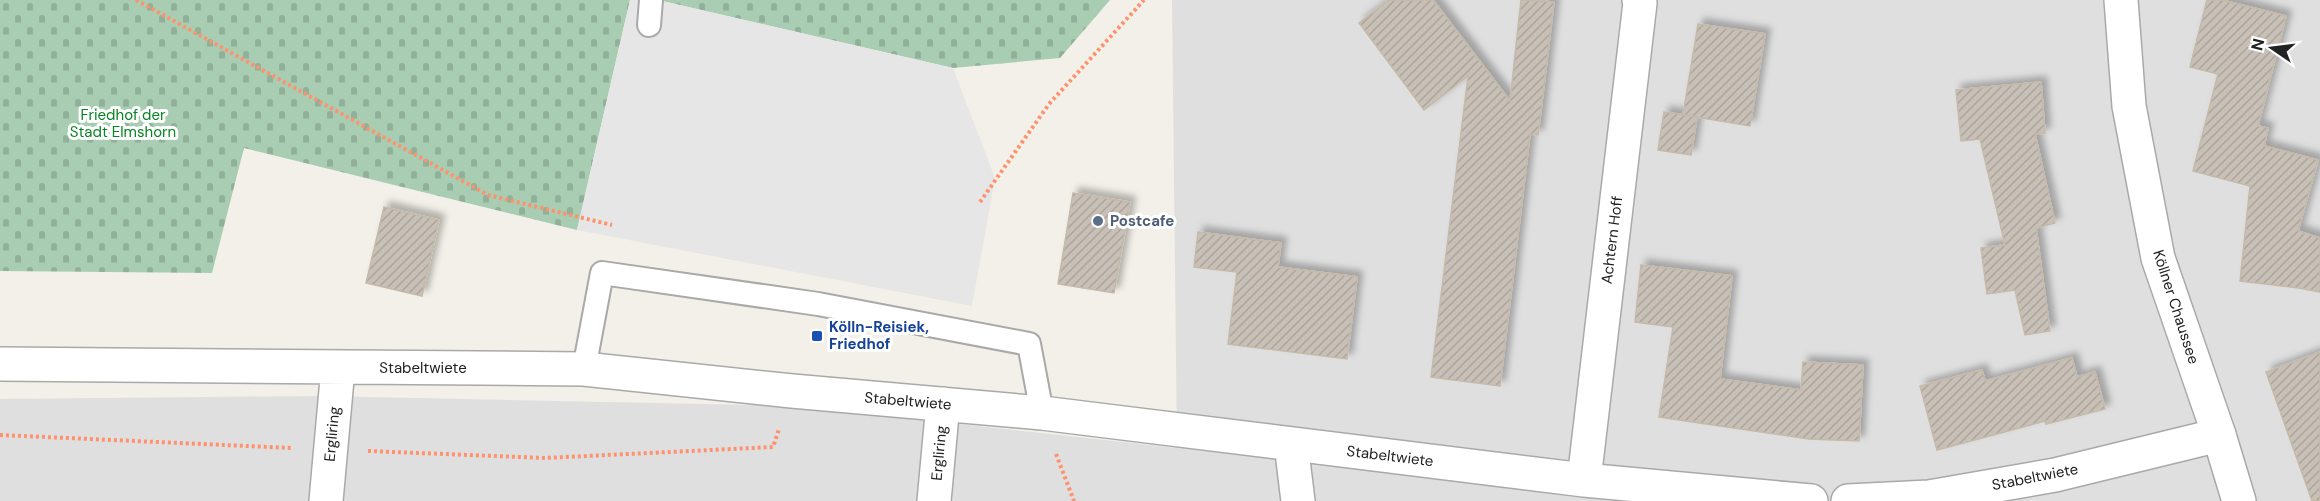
<svg xmlns="http://www.w3.org/2000/svg" width="2320" height="501" font-family="'DM Sans',sans-serif">
<style>
.residential{fill:#e0dfdf}
.cemetery{fill:url(#cemetery-stones)}
.parking{fill:#e6e6e6}
.building{fill:url(#building-hatch);stroke:#c5baaa;stroke-width:1.5;filter:url(#shadow)}
.lines{fill:none;stroke-linecap:round;stroke-linejoin:round}
.service-casing{stroke:#a9a9a9;stroke-width:26}
.minor-casing{stroke:#a9a9a9;stroke-width:36}
.tertiary-casing{stroke:#a9a9a9;stroke-width:36}
.path{stroke:#ff916d;stroke-width:4;stroke-dasharray:3 3;stroke-linecap:butt}
.service{stroke:#fff;stroke-width:22}
.minor{stroke:#fff;stroke-width:33}
.tertiary{stroke:#fff;stroke-width:33}
.service-dot{fill:#5c6f8a;stroke:#fff;stroke-width:2}
.transit-dot{fill:#1a4fb4;stroke:#fff;stroke-width:2}
.labels{text-anchor:middle;stroke-width:6;stroke-linejoin:round;paint-order:stroke}
.park-label{font-size:15px;fill:#078423;stroke:#fff}
.service-label{font-size:15px;font-weight:bold;fill:#4e5e75;stroke:#fff;text-anchor:start}
.street-label{font-size:15px;fill:#222;stroke:#fff}
.transit-label{font-size:15px;font-weight:bold;fill:#164399;stroke:#fff;text-anchor:start}
</style>
<defs>
<pattern id="cemetery-stones" width="16" height="16" patternUnits="userSpaceOnUse" patternTransform="scale(1.5)"><rect width="16" height="16" fill="#a8cdb3"/><path d="M2 7V4a2 2 0 0 1 4 0v3zM10 15v-3a2 2 0 0 1 4 0v3z" fill="#90b09a"/></pattern>
<pattern id="building-hatch" width="6" height="6" patternUnits="userSpaceOnUse" patternTransform="scale(1.5)"><rect width="6" height="6" fill="#c8c0b7"/><path d="M-1 1l2-2M0 6l6-6M5 7l2-2" fill="none" stroke="#aca59d"/></pattern>
<filter id="shadow"><feDropShadow dx="5.5" dy="-5.5" stdDeviation="3" flood-color="#0004"/></filter>
</defs>
<rect width="100%" height="100%" fill="#f2f0e8"/>
<path class="residential" d="M1172,0H2320V501H0V399L321,396L794,406L1177,448Z"/>
<path class="cemetery" d="M0,0H630L577,230L244,148L212,273L0,271Z
M658,0H1110L1060,58L953,68Z"/>
<path class="parking" d="M630,0H658L953,68L995,178L972,306L577,230Z"/>
<path class="building" d="M1389,0H1433L1510,101L1521,0L1554,2L1538,135L1530,134L1500,386L1431,377L1468,76L1424,110L1359,23Z
M2207,0H2222L2286,16L2258,126L2268,128L2264,146L2318,160L2298,231L2320,238V292L2299,288L2240,281L2250,186L2193,171L2218,74L2190,67Z
M1698,24L1765,34L1750,126L1683,115Z
M2041,82L2045,133L2035,134L2055,223L2036,228L2050,331L2025,335L2015,290L1987,294L1981,248L2005,245L1980,139L1961,141L1956,90Z
M1664,112L1697,117L1691,155L1658,150Z
M1073,193L1130,202L1114,293L1058,284Z
M384,207L439,220L422,296L366,283Z
M1198,232L1281,243L1278,267L1357,277L1347,359L1228,344L1237,272L1194,267Z
M1641,265L1732,276L1720,379L1801,390L1803,362L1863,365L1859,441L1809,439L1659,417L1673,327L1635,322Z
M2320,352V501H2312L2266,372Z
M2072,358L2077,377L2095,372L2105,409L2046,424L2045,421L1937,450L1920,386L1982,370L1985,381Z"/>
<g class="lines">
<defs>
<path id="service" d="M649,25L651,0
M584,369L602,273L818,304L1029,344L1042,413"/>
<path id="minor" d="M0,364L584,369L792,391L1042,413L1584,480L1811,501
M1291,444L1298,501
M1584,480L1640,3L1639,0
M326,501L338,368
M934,501L943,404
M1848,501L1929,497L2055,475L2219,435"/>
<path id="tertiary" d="M2121,0L2129,106L2158,258L2219,435L2239,501"/>
</defs>
<use href="#service" class="service-casing"/>
<use href="#minor" class="minor-casing"/>
<use href="#tertiary" class="tertiary-casing"/>
<path class="path" d="M136,0L488,195L612,225
M980,202L1049,104L1144,0
M0,435L292,448
M368,451L545,458L773,447L779,429
M1056,454L1074,501"/>
<use href="#service" class="service"/>
<use href="#minor" class="minor"/>
<use href="#tertiary" class="tertiary"/>
</g>
<circle class="service-dot" cx="1098" cy="221" r="6"/>
<rect class="transit-dot" x="811" y="330" width="12" height="12" rx="3"/>
<g class="labels">
<g class="park-label">
<text x="123" y="120">Friedhof der<tspan x="123" dy="17">Stadt Elmshorn</tspan></text>
</g>
<g class="service-label">
<text x="1110" y="226">Postcafe</text>
</g>
<g class="street-label">
<text transform="translate(1612 240) rotate(-83)" y="5">Achtern Hoff</text>
<text transform="translate(2176 307) rotate(72)" y="5">Köllner Chaussee</text>
<text x="423" y="373">Stabeltwiete</text>
<text transform="translate(908 401) rotate(5)" y="5">Stabeltwiete</text>
<text transform="translate(332 434) rotate(-85)" y="5">Ergliring</text>
<text transform="translate(939 453) rotate(-85)" y="5">Ergliring</text>
<text transform="translate(1390 456) rotate(7)" y="5">Stabeltwiete</text>
<text transform="translate(2035 477) rotate(-11)" y="5">Stabeltwiete</text>
</g>
<g class="transit-label">
<text x="829" y="332">Kölln-Reisiek,<tspan x="829" dy="17">Friedhof</tspan></text>
</g>
</g>
<g transform="translate(2272 48) rotate(284)" stroke="#ffffff" stroke-width="4.5" paint-order="stroke">
<path d="M0-4.5L10 22L0 15L-10 22Z" fill="#222222"/>
<text y="-9" font-size="16" font-weight="bold" text-anchor="middle" fill="#222222">N</text>
</g>
</svg>
